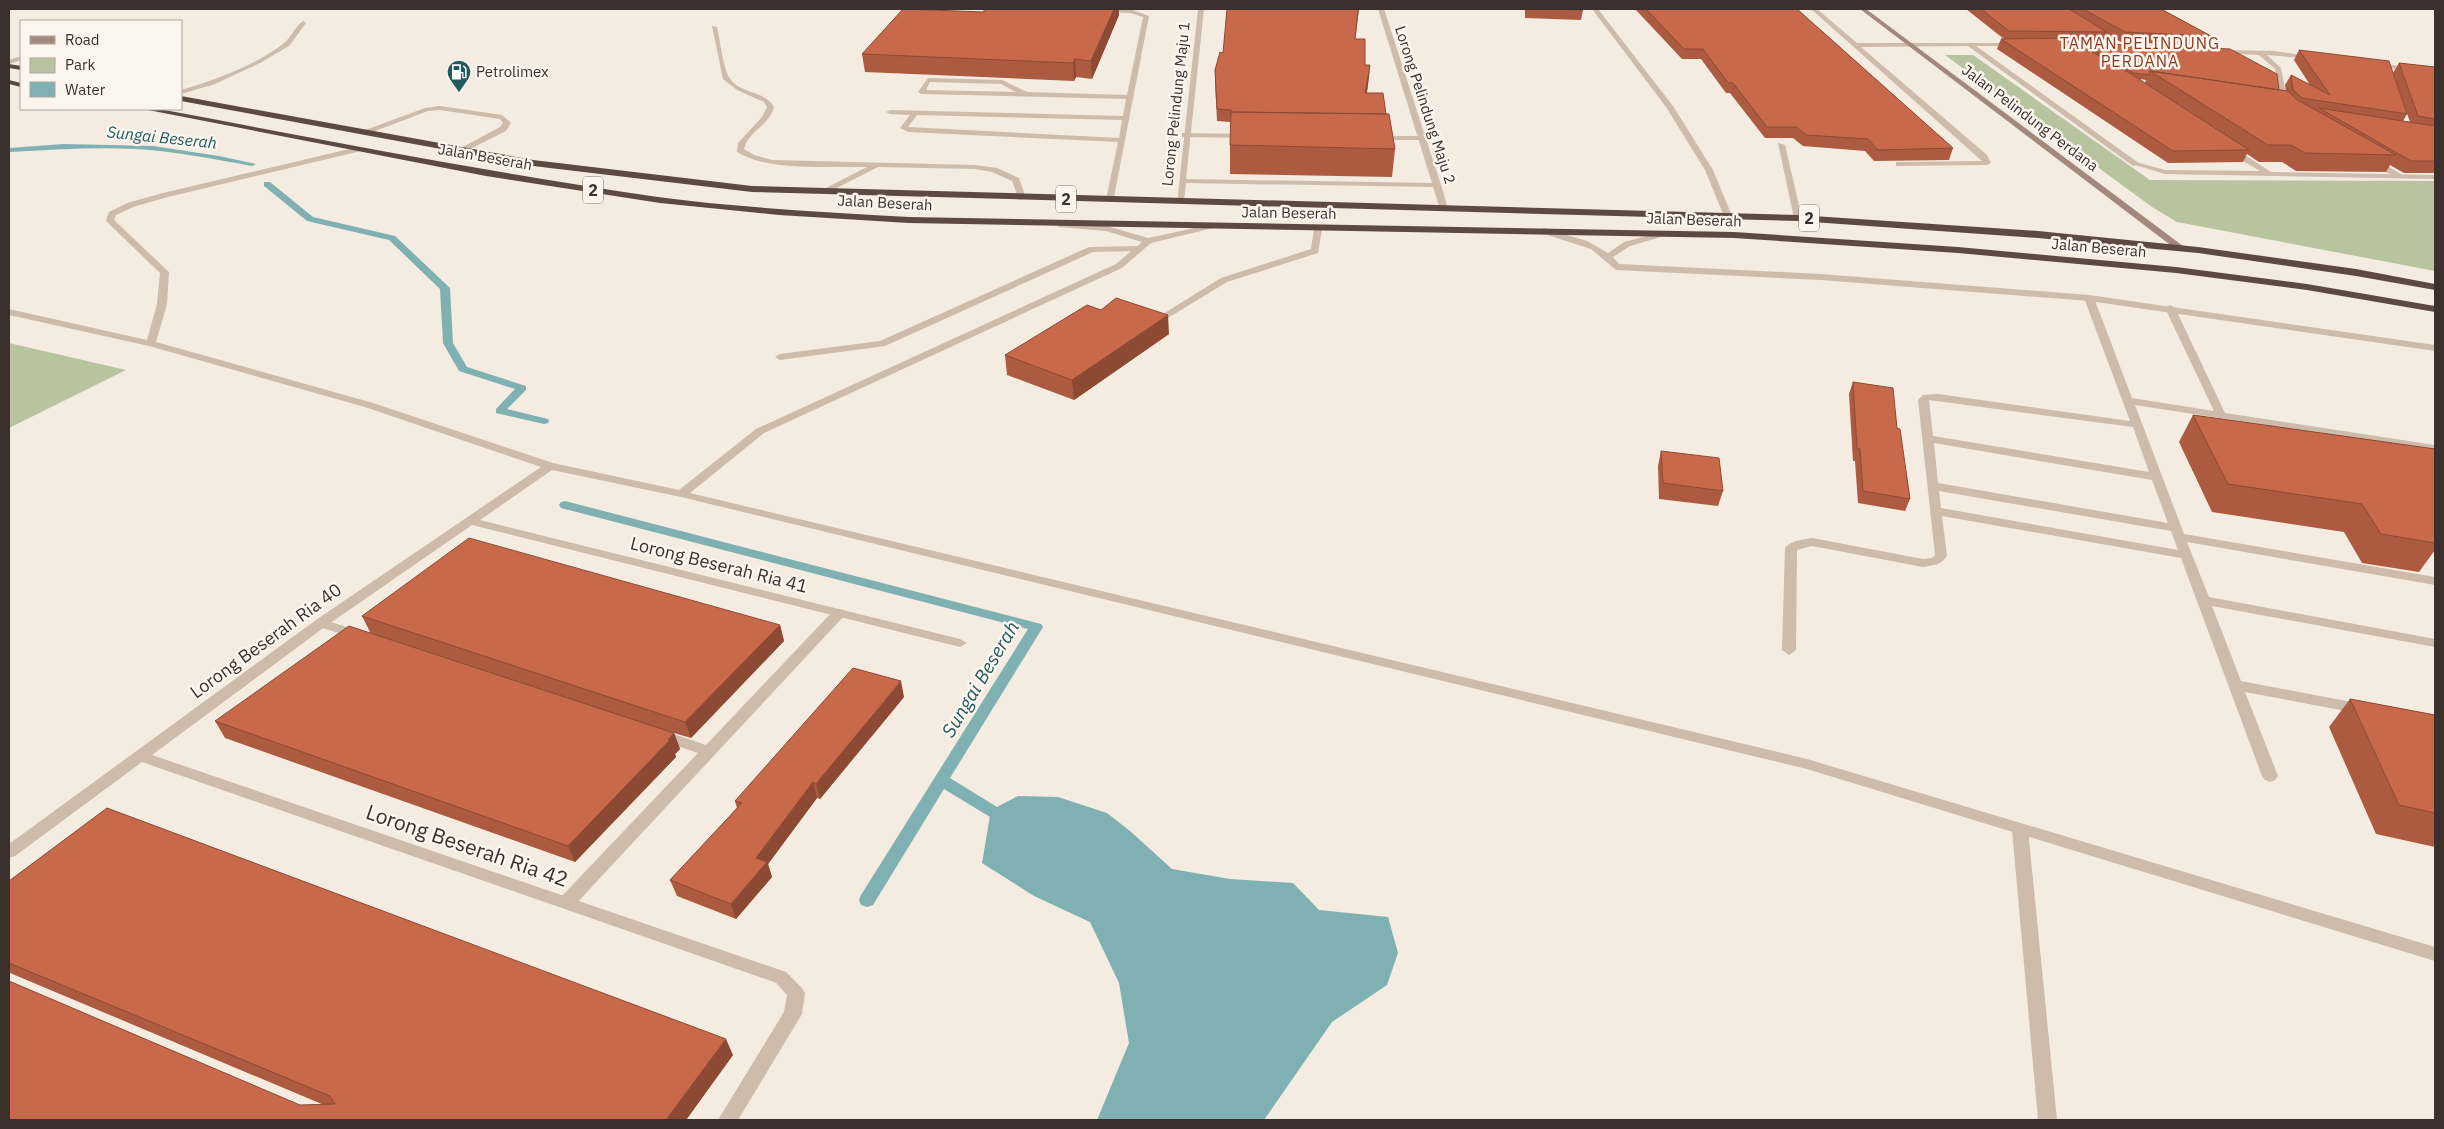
<svg xmlns="http://www.w3.org/2000/svg" width="2444" height="1129" font-family="'IBM Plex Sans',sans-serif">
<style>
.green{fill:#b8c4a0}
.water{fill:#7fb0b2}
.lines{fill:none;stroke-linecap:round;stroke-linejoin:round}
.stream{fill:#7fb0b2;fill-rule:evenodd}
.lane{fill:#cdbbac;fill-rule:evenodd}
.street{fill:#cdbbac;fill-rule:evenodd}
.secondary{fill:#a18a7d;fill-rule:evenodd}
.highway{fill:#5c4a42;fill-rule:evenodd}
.wall{fill:#ac5a40;fill-rule:evenodd}
.shaded-wall{fill:#8c4a34}
.building{fill:#c8694b;stroke:#8c4a34}
.labels{text-anchor:middle;stroke-width:5;stroke-linejoin:round;paint-order:stroke}
.far-poi-label{font-size:15px;fill:#3b302b;stroke:#fbf5ee;text-anchor:start}
.far-street-label{font-size:15px;fill:#3b302b;stroke:#fbf5ee}
.far-neighbourhood-label{font-size:16px;letter-spacing:1px;fill:#8c3b22;stroke:#fbf5ee}
.far-water-label{font-size:16px;font-style:italic;fill:#1f5a5e;stroke:#fbf5ee}
.shield{fill:#fbf5ee;stroke:#756b66;stroke-width:1}
.shield-label{font-size:16px;font-weight:bold;fill:#3b302b}
.street-label{font-size:18px;fill:#3b302b;stroke:#fbf5ee}
.water-label{font-size:19px;font-style:italic;fill:#1f5a5e;stroke:#fbf5ee}
.near-street-label{font-size:21px;fill:#3b302b;stroke:#fbf5ee}
</style>
<rect width="100%" height="100%" fill="#f4ebe1"/>
<path class="green" d="M1973,55L2150,180L2435,181V271L2177,222L2152,207L1945,55Z
M9,343L126,370L9,428Z"/>
<path class="water" d="M1018,796L1058,797L1107,813L1130,831L1172,869L1230,879L1293,883L1319,910L1388,917L1398,953L1387,985L1332,1022L1264,1120H1097L1129,1043L1119,983L1090,922L1034,896L982,863L991,810Z"/>
<g class="lines">
<path class="stream" d="M64,144L153,146L219,156L256,164L252,166C213,159 174,151 135,149C93,147 51,150 9,152V148Z
M264,182H270L313,217L395,236L450,288L453,343L467,367L526,386V390L507,409L548,419L549,421L548,423L544,424L496,413V409L515,389L459,371L443,343L440,289L389,240L307,221L264,186Z
M565,501L1041,624L1043,627L950,778L1010,815L1013,819L1010,823L1005,825L1000,823L944,789L873,905L867,907L861,905L859,900L861,895L1028,629L561,508L559,505L561,502Z"/>
<path class="lane" d="M1100,9H1130L1149,16L1113,202L1106,200L1118,142L908,132L900,128L910,115L890,114L886,112L890,110L1123,116L1126,99L921,94L918,92L928,78L1002,80L1027,92L1127,95L1143,17L1130,13L1102,12ZM930,82L1001,84L1016,92L926,90ZM917,115L1122,120L1119,138L908,127Z
M303,21L306,23L289,46L260,63L215,84L181,94V90C216,80 254,66 283,44C291,38 295,26 303,21Z
M712,26L717,27C720,40 723,67 729,77C738,94 765,90 774,107C770,125 748,131 744,149L754,155L772,160L975,165L997,168L1019,178L1026,198L1019,200L1012,181L992,172L975,169L878,167L825,194L821,192L822,190L867,167C830,166 769,172 737,152L738,143L762,117L767,107L764,102L737,90L723,79Z
M2194,33L2227,51L2228,52L2223,53L2192,36Z
M440,106L502,115L511,123L506,131L464,152H461V148L500,127L503,123L500,119L440,110L428,111L367,134L360,132L425,108Z
M1182,133L1246,134L1250,136L1246,138L1185,137H1182Z
M1373,136H1421L1425,138L1421,140H1376L1372,138Z
M1778,143L1785,145L1802,218L1801,220L1794,218Z
M2228,148H2234L2271,172L2435,175V179L2165,174L2132,164L2136,162L2165,170L2260,171L2228,152Z
M1318,226L1322,229L1318,253L1227,282L1163,321L1160,322L1155,319L1221,278L1311,249L1314,229Z
M1139,246L1143,249L1142,251L1093,252L885,346L780,360L775,357L780,354L880,341L1089,247Z
M2089,295L2094,298L2132,398L2214,411L2165,308L2170,305L2175,308L2225,413L2435,445V451L2135,405L2184,534L2435,577V585L2187,542L2209,597L2435,639V647L2212,606L2241,681L2362,704L2367,705L2369,709L2367,713L2362,714L2245,692L2278,776L2275,780L2270,782L2265,780L2262,776L2181,558L1942,516L1947,556C1941,565 1933,565 1923,567L1812,546L1797,550L1796,650L1789,655L1782,650L1785,548C1792,540 1802,540 1812,538L1923,559L1932,558L1935,555L1918,400L1923,395L1938,394L2130,421L2084,298ZM1929,400L2133,427L2149,472L1933,436ZM1934,443L2152,480L2168,523L1938,483ZM1939,491L2171,531L2178,550L1941,508Z
M839,609L844,610L846,613L844,616L573,907L567,909L561,907L559,902L561,897L698,753L657,739L655,735L657,731L662,730L706,745L834,610Z
M321,619L363,632L365,635L358,639L316,626L314,623Z
M2020,824L2026,826L2028,830L2057,1120H2038L2012,830L2014,826Z
M780,970L786,972L802,988L805,993L802,1014L738,1120H718L784,1012L787,995L771,977L774,972Z"/>
<path class="street" d="M1198,9H1204L1186,179L1432,183L1378,9H1384L1441,185L1448,209L1447,211L1440,209L1433,187L1186,183L1184,202L1177,204Z
M1592,9H1598L1673,106L1713,170L1732,216L1731,218L1724,216L1705,170L1666,107Z
M1811,9H1817L1857,43H2018L2016,46H1976L2140,164L2133,166L1968,46L1861,47L1987,155L1991,163L1987,165L1896,166V162H1899L1982,161Z
M2090,27L2092,28L2123,48L2118,49L2088,30Z
M2220,50L2274,51L2316,57L2313,59L2267,55L2281,68L2288,104L2285,106L2282,104L2275,69L2259,55L2218,53Z
M21,56V60L9,64V60Z
M2375,63L2435,70V74L2373,66L2372,65Z
M358,147L362,149L361,151L168,197L133,207L116,215L114,220L169,272L167,304L156,342L373,403L553,463L679,490L756,429L1116,264L1142,242L1106,231L1060,227L1057,226V222L1107,226L1148,238L1213,224V228L1151,243L1122,268L764,433L690,493L1807,759L2435,947V961L1807,769L681,497L552,470L480,520L960,639L967,643L960,647L472,525L326,626L152,755L786,972L789,977L786,982L780,984L142,762L15,856L9,858V844L316,620L541,467L365,407L149,346L9,315V309L147,340L157,304L160,273L107,222L106,220L109,212L127,203L163,193Z
M2370,159H2376L2404,176L2397,178L2370,163Z
M1544,228L1587,241L1608,253L1624,242L1667,231L1671,234L1630,246L1613,257L1619,264L1821,274L2089,295L2435,345V351L2089,301L1821,280L1616,270L1591,249L1541,233V229Z"/>
<path class="secondary" d="M1860,9H1866L2183,246V250H2177Z"/>
<path class="highway" d="M9,64L21,66V70L9,68Z
M9,80L21,83V87L9,84Z
M181,96L533,160L752,186L1798,215L2038,231L2198,247L2356,269L2435,284V290L2356,276L2198,253L2038,238L1798,221L752,192L533,166L181,101Z
M143,109H159C325,140 491,173 658,197C741,208 825,212 909,217L1734,232L1958,247L2176,267L2307,284L2435,306V312L2307,290L2176,273L1958,253L1734,238L909,223L779,215L660,203L486,176Z"/>
</g>
<path class="wall" d="M1525,9H1582L1583,10L1581,20L1525,18Z
M1635,9H1797L1953,148L1949,160L1874,161L1865,151L1803,146L1793,138H1765L1730,93H1726L1701,59H1682Z
M1966,9H2161L2211,36L2207,46L2121,42L2106,34L2103,42L2075,41L2081,45L2082,43L2286,91L2285,85L2291,75L2310,85L2294,60L2299,50L2407,114L2403,121L2410,122L2393,73L2399,63L2435,67V173H2404L2390,165L2386,172L2296,171L2282,162H2259L2247,154L2243,162L2168,163L1997,49L2001,39H2004ZM2140,79L2146,80L2145,83Z
M984,12L1119,15L1092,79L1076,77L1074,81L865,72L862,54Z
M1355,39L1365,65H1370L1367,93L1386,114L1395,149L1392,177L1230,174V122L1217,121L1215,82V70L1223,53Z
M1169,334L1074,400L1007,375L1005,355Z
M1853,382L1897,428L1910,499L1905,511L1858,503L1855,461H1853L1849,394Z
M2193,415L2435,449V550L2419,572L2362,563L2344,532L2212,512L2179,442Z
M1661,451L1723,491L1718,506L1659,499L1658,466Z
M362,616L780,625L784,641L691,738L674,733L680,749L675,754L676,757L575,862L225,738L215,721L370,632Z
M904,697L820,799L817,798L768,864L772,877L736,919L677,896L670,880L737,808L735,801Z
M2350,699L2435,715V847L2376,834L2329,727Z
M9,881L733,1055L686,1120L300,1105H324L10,973L9,974Z"/>
<path class="shaded-wall" d="M1114,9H1119V15L1092,79L1091,61Z
M1358,9H1359L1354,50L1355,39Z
M1075,59L1076,77L1074,81L1073,63Z
M1370,65L1369,77L1365,105V93Z
M1168,315L1169,334L1074,400L1072,380Z
M780,625L784,641L691,738L685,722Z
M901,681L904,697L820,799L816,784Z
M674,733L680,749L675,754L676,757L575,862L568,846Z
M813,782L817,798L768,864L772,877L736,919L731,904L756,858Z
M726,1039L733,1055L686,1120H666Z"/>
<path class="building" d="M903,9L984,12V9H1114L1091,61L1075,59L1073,63L862,54Z
M1227,9H1358L1355,39H1365V65H1370L1365,93H1383L1386,114L1231,112V110L1217,109L1215,70L1220,52L1223,53Z
M1546,9H1582L1583,10Z
M1646,9H1797L1953,148L1878,150L1868,139L1806,135L1796,127H1767L1733,83H1728L1703,49H1684Z
M1981,9H2069L2107,32L2009,31Z
M2083,9H2161L2211,36L2125,32Z
M2068,38L2131,74L2249,150L2173,151L2001,39Z
M2082,43L2230,49L2277,74L2279,90L2150,71L2149,75L2133,73Z
M2299,50L2389,61L2407,114L2302,98L2293,90L2291,75L2330,95Z
M2399,63L2435,67V119L2418,116Z
M2150,71L2288,91L2296,99L2396,155L2305,153L2291,145H2268Z
M2319,108L2435,126V161H2411Z
M1231,112L1389,114L1395,149L1230,145Z
M1116,298L1168,315L1072,380L1005,355L1087,305L1101,310Z
M1853,382L1893,388L1897,428L1900,429L1910,499L1863,491L1860,449L1857,448Z
M2193,415L2435,449V543L2381,534L2362,504L2228,484Z
M1661,451L1719,458L1723,491L1663,483Z
M469,538L780,625L685,722L362,616Z
M349,626L674,733L668,740H670L568,846L215,721Z
M853,668L901,681L816,784L813,782L756,858L767,862L731,904L670,880L742,803L735,801Z
M2350,699L2435,715V813L2399,805Z
M107,808L726,1039L666,1120H9V981L300,1105L335,1104L330,1096L9,963V881Z"/>
<defs>
<symbol id="fuel-pin" viewBox="-11 -11 22 30"><path d="M0 17L-7.5 6A9.5 9.5 0 1 1 7.5 6Z" fill="#1f5a5e" stroke="#fbf5ee"/><path d="M-5.5-6h7V0h2V4h1.3V-2.5L3-4.5l.8-.8L6-3V5H2.5V1h-1V6h-7ZM-4.2-4.7v3.2H.2V-4.7Z" fill="#fff"/></symbol>
</defs>
<g fill-rule="evenodd">
<use href="#fuel-pin" x="445" y="58" width="28" height="38"/>
</g>
<g class="labels">
<g class="far-poi-label">
<text x="476" y="77">Petrolimex</text>
</g>
<g class="far-street-label">
<text transform="translate(1176 104) rotate(-84)" y="5">Lorong Pelindung Maju 1</text>
<text transform="translate(1425 105) rotate(72)" y="5">Lorong Pelindung Maju 2</text>
<text transform="translate(2030 118) rotate(37)" y="5">Jalan Pelindung Perdana</text>
<text transform="translate(485 157) rotate(10)" y="5">Jalan Beserah</text>
<text transform="translate(885 203) rotate(3)" y="5">Jalan Beserah</text>
<text transform="translate(1289 213) rotate(1)" y="5">Jalan Beserah</text>
<text transform="translate(1694 220) rotate(2)" y="5">Jalan Beserah</text>
<text transform="translate(2099 248) rotate(5)" y="5">Jalan Beserah</text>
</g>
<g class="far-neighbourhood-label">
<text x="2140" y="49">TAMAN PELINDUNG<tspan x="2140" dy="18">PERDANA</tspan></text>
</g>
<g class="far-water-label">
<text transform="translate(162 137) rotate(6)" y="6">Sungai Beserah</text>
</g>
<g class="shield">
<rect x="583" y="176.5" width="20" height="27" rx="4"/>
<rect x="1056" y="185.5" width="20" height="27" rx="4"/>
<rect x="1799" y="204.5" width="20" height="27" rx="4"/>
</g>
<g class="shield-label">
<text x="593" y="196">2</text>
<text x="1066" y="205">2</text>
<text x="1809" y="224">2</text>
</g>
<g class="street-label">
<text transform="translate(719 565) rotate(14)" y="6">Lorong Beserah Ria 41</text>
<text transform="translate(266 641) rotate(-36)" y="6">Lorong Beserah Ria 40</text>
</g>
<g class="water-label">
<text transform="translate(980 679) rotate(-59)" y="7">Sungai Beserah</text>
</g>
<g class="near-street-label">
<text transform="translate(467 846) rotate(19)" y="7">Lorong Beserah Ria 42</text>
</g>
</g>
<rect width="2444" height="1129" fill="none" stroke="#3b302b" stroke-width="20"/>
<rect x="20" y="20" width="162" height="90" fill="#fbf5ee" stroke="#aea6a0"/>
<rect x="30" y="36" width="25" height="8" fill="#a18a7d" stroke="#aea6a0"/>
<text x="65" y="45" font-size="15" fill="#3b302b">Road</text>
<rect x="30" y="58" width="25" height="15" fill="#b8c4a0" stroke="#aea6a0"/>
<text x="65" y="70" font-size="15" fill="#3b302b">Park</text>
<rect x="30" y="82" width="25" height="15" fill="#7fb0b2" stroke="#aea6a0"/>
<text x="65" y="95" font-size="15" fill="#3b302b">Water</text>
</svg>
